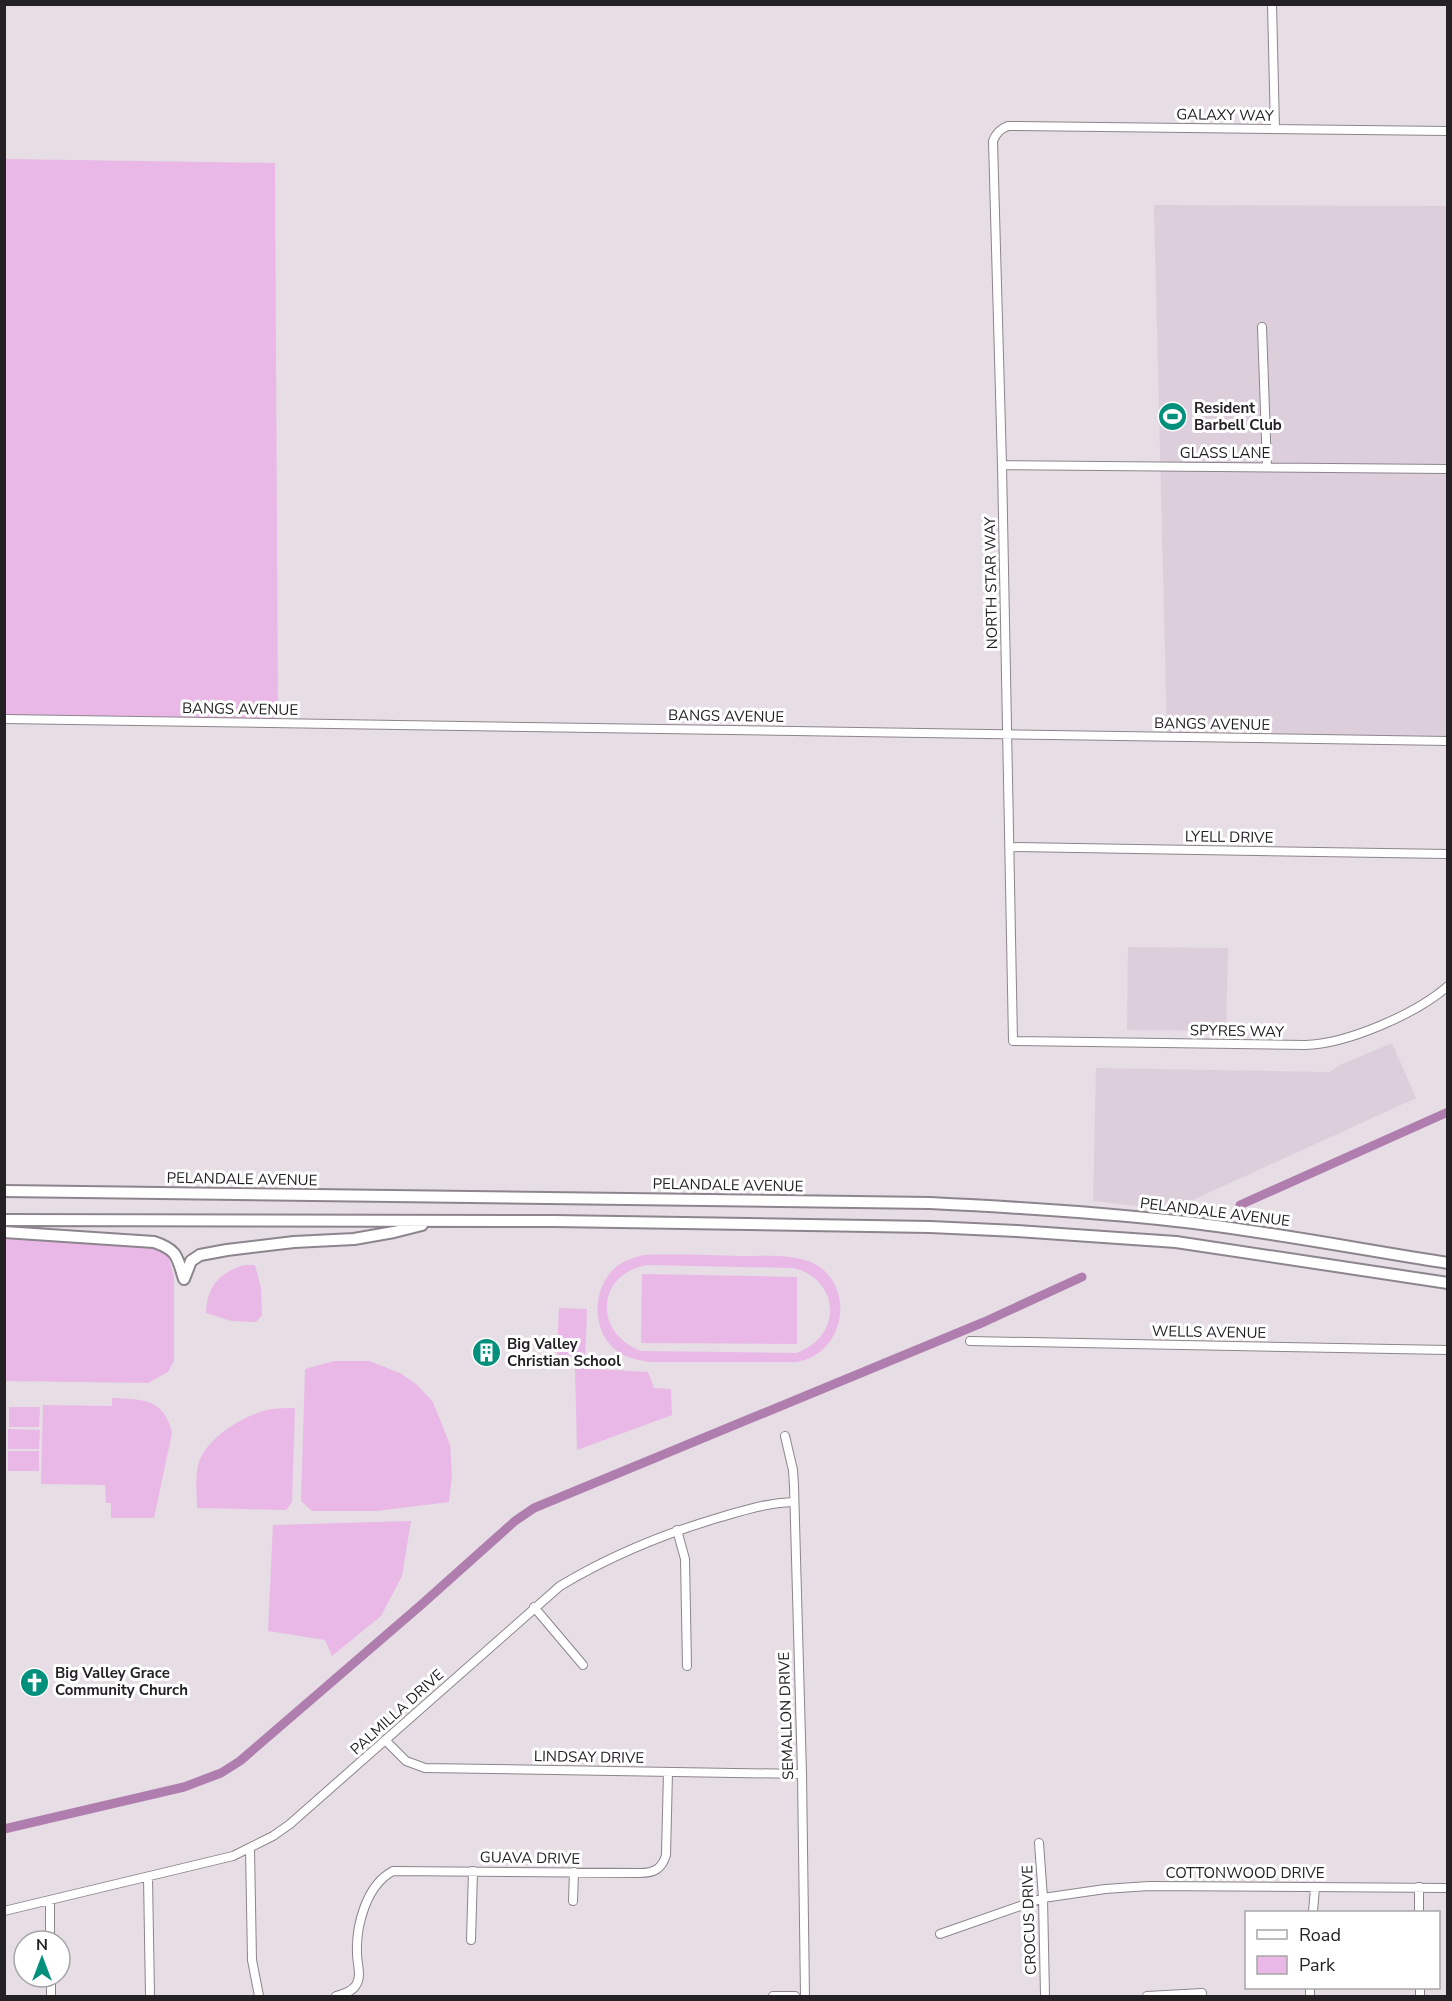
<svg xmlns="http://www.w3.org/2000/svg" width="1452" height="2001" font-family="'Nunito Sans',sans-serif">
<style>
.built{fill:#ddcedc}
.green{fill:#e9b8e7;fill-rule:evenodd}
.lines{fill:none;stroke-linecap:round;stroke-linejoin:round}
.canal{stroke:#af7eae;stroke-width:9}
.street-casing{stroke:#8d858d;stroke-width:10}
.secondary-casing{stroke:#8d858d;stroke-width:14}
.street{stroke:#fff;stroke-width:8}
.secondary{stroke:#fff;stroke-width:10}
.labels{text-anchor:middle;stroke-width:6;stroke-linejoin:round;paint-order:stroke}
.street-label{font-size:15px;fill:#242124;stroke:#fff}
.poi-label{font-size:15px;font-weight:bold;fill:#242124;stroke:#fff;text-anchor:start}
</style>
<rect width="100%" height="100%" fill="#e6dde5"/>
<path class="built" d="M1154,205L1447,206V741L1167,736Z
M1128,947L1228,948L1226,1031L1127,1030Z
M1392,1043L1416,1098L1171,1210L1093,1201L1096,1068L1330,1072L1340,1065Z"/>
<path class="green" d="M5,159L275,163L278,723L5,720Z
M4,1236L150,1245L168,1255L174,1277V1361L168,1372L148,1383L5,1381Z
M643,1255C676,1254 708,1255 740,1256C762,1256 787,1254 808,1261C857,1279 848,1354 796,1362H648C641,1360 632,1359 626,1356C592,1341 589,1293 614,1269C622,1261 633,1258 643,1255ZM647,1265L793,1268C841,1279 843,1337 796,1353L641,1351C593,1333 596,1274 647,1265Z
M245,1265H255L261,1288L262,1315L256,1322L232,1321L206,1313C207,1286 220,1272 245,1265Z
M642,1274L797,1277V1344L641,1343Z
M559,1308L587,1309L585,1365H557L558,1327H560L558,1326Z
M334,1361H369L400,1373L416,1384L433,1402L450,1445L452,1475L449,1502L376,1511H312L301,1501L305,1369Z
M575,1368L648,1372L654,1388L671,1389L672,1415L577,1450Z
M112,1398C144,1400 163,1397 172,1433L154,1518H111V1503H106L105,1485L41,1484L43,1405L112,1406Z
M9,1407H40L39,1427H9Z
M295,1408L292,1502L286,1510L197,1508C197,1495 195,1479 198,1466C203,1439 246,1413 272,1409C279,1408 287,1408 295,1408Z
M8,1429L40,1430L39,1449H8Z
M8,1451H39V1471H8Z
M411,1521L402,1576L381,1616L332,1656L325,1640L268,1631L273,1525Z"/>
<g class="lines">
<path class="canal" d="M1240,1205L1448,1112
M4,1829L184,1787L221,1773L240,1761L421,1605L515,1521L534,1508L984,1322L1082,1277"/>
<defs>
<path id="street" d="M1272,4L1275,129
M1448,131L1008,126C1000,129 996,133 993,141L1002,465L1013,1041L1305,1045C1347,1044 1416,1014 1448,986
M1262,327L1267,467
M1002,465L1448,469
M4,719L1448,741
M1010,847L1448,854
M970,1341L1448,1350
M785,1436L793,1470L794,1486L802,1774L805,1996
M677,1530L685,1559L687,1666
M534,1607L583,1665
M386,1741L406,1761L425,1768L802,1774
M1039,1843L1043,1898L1045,1996
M250,1849L252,1960L259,1996
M148,1877L150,1996
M1419,1887V1912
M50,1900V1941
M573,1901L574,1872
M4,1911L233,1856L273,1836L290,1824L560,1586C610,1556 666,1533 721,1517C745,1510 767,1503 793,1502
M1313,1912L1315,1887
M940,1934L1043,1898L1105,1889L1149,1886L1448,1888
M471,1940L473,1871
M51,1977V1996
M1420,1988V1996
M336,1996C343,1994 352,1992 356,1985C362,1976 357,1964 357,1953C356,1926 366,1885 393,1871L640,1873C654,1873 662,1869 666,1855L668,1772
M773,1996H795
M1147,1996L1202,1993
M1310,1996V1988"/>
<path id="secondary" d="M4,1191L930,1203C1012,1207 1094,1212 1176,1221C1267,1231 1357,1249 1448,1263
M4,1220L554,1221L930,1227L1017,1231L1176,1242L1448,1283
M4,1232L154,1242C178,1250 177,1257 184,1279
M184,1279L191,1261L200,1255L227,1250L294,1242L354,1239L394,1232L422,1225"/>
</defs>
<use href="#street" class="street-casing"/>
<use href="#secondary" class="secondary-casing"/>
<use href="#street" class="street"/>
<use href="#secondary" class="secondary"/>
</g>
<defs>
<symbol id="stadium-disc" viewBox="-11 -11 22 22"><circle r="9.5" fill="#00907b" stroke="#fff"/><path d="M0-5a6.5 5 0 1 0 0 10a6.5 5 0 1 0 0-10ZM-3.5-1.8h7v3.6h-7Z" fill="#fff"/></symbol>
<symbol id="building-disc" viewBox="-11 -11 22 22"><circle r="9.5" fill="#00907b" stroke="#fff"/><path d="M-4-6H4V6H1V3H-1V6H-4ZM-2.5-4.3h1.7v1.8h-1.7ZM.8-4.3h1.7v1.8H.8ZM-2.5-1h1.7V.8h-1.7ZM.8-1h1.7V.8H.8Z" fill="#fff"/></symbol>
<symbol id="church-disc" viewBox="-11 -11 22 22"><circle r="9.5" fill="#00907b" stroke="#fff"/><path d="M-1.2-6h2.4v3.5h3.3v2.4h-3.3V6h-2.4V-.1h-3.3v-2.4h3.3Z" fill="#fff"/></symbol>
</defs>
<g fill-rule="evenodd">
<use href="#stadium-disc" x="1156" y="400" width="33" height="33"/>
<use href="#building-disc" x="470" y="1336" width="33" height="33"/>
<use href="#church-disc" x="18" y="1666" width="33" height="33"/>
</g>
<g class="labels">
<g class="street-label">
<text transform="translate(1225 115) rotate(1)" y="5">GALAXY WAY</text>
<text x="1225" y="458">GLASS LANE</text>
<text transform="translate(991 583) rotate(-91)" y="5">NORTH STAR WAY</text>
<text transform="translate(240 709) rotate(1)" y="5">BANGS AVENUE</text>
<text transform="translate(726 716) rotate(1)" y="5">BANGS AVENUE</text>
<text transform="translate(1212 724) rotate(1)" y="5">BANGS AVENUE</text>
<text transform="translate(1229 837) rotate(1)" y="5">LYELL DRIVE</text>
<text transform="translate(1237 1031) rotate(1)" y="5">SPYRES WAY</text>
<text transform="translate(242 1179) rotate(1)" y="5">PELANDALE AVENUE</text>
<text transform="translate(728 1185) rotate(1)" y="5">PELANDALE AVENUE</text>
<text transform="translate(1215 1212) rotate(7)" y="5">PELANDALE AVENUE</text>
<text transform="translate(1209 1332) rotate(1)" y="5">WELLS AVENUE</text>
<text transform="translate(397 1712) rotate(-42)" y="5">PALMILLA DRIVE</text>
<text transform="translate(786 1716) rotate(-92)" y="5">SEMALLON DRIVE</text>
<text transform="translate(589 1757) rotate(1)" y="5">LINDSAY DRIVE</text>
<text transform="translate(530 1858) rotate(1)" y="5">GUAVA DRIVE</text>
<text x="1245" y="1878">COTTONWOOD DRIVE</text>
<text transform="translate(1029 1920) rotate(-92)" y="5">CROCUS DRIVE</text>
</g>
<g class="poi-label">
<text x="1194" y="413">Resident<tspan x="1194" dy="17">Barbell Club</tspan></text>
<text x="507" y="1349">Big Valley<tspan x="507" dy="17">Christian School</tspan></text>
<text x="55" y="1678">Big Valley Grace<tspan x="55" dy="17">Community Church</tspan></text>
</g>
</g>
<rect width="1452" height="2001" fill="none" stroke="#242124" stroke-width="12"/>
<rect x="1245" y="1911" width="195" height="78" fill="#ffffff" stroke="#a7a6a7" stroke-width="1.5"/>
<rect x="1257" y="1930" width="30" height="9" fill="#ffffff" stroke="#a7a6a7" stroke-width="1.5"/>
<text x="1299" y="1941" font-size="18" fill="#242124">Road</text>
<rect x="1257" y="1956" width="30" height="18" fill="#e9b8e7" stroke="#a7a6a7" stroke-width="1.5"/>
<text x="1299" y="1971" font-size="18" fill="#242124">Park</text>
<g transform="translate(42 1959)"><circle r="28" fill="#ffffff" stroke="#a7a6a7" stroke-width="1.5"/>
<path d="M0-4.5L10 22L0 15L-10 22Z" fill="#00907b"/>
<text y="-9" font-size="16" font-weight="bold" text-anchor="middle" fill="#242124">N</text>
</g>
</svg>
